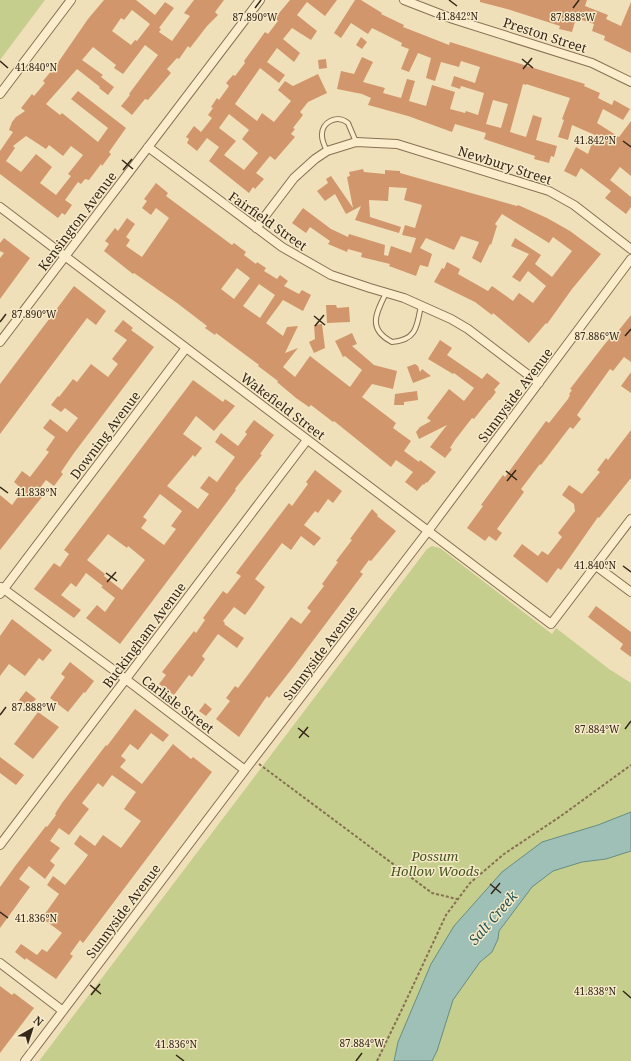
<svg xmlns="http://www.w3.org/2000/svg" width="631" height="1061" font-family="'Noto Serif',serif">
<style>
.green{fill:#c6ce8d}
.water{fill:#9ec0b6;stroke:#668d84}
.building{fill:#d1966c;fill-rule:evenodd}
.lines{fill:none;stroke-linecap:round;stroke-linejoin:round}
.lane-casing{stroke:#876f53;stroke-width:6}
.street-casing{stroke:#876f53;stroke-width:10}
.path{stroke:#876f53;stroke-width:2;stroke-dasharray:3 2;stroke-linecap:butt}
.lane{stroke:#fbedcc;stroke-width:4}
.street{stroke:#fbedcc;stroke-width:8}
.ticks{fill:none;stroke:#352719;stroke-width:1.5}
.labels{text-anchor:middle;stroke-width:3;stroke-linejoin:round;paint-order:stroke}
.street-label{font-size:13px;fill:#352719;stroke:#f7eac9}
.park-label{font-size:13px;font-style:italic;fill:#45531e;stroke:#f7eac9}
.water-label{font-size:14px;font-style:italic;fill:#275653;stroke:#f7eac9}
.ticks-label{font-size:10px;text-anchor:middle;fill:#352719;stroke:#f7eac9;stroke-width:3;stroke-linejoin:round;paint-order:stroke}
</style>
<rect width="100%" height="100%" fill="#f0e0b9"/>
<path class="green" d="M0,0H45L0,60Z
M432,546L440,548L552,634L556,628L609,669L631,683V1061H39L427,549Z"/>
<path class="water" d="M631,812V851L606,859L582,862L553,871L532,887L499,931L498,939L492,952L480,962L453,1000L437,1051L432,1061H394L398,1042L431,964L454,926L502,872L542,842L598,825Z"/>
<path class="building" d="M104,0H136L155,15L165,2L174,8L159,28L161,29L159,32L172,41L190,16L184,13L194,0H224L215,12L218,15L207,26L190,48L188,46L179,59L177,58L167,69L171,73L148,100L145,99L132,115L121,106L130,95L129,94L158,55L145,45L123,74L114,68L116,65L93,47L82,60L103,75L101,77L114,87L108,95L99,88L100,87L77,69L46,104L60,115L62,113L98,142L108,128L71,99L78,91L126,128L109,152L111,154L102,166L101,164L89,180L85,179L81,184L78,182L65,200L72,205L65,215L62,213L58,218L0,174V151L13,132L9,130L12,122L16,117L25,111L21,108L32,94L34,96L45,83L43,81L57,64L88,19ZM132,10L150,24L137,41L135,40L131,45L112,31L121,18L124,20ZM26,136L46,149L49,145L63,156L71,146L83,155L68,174L71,176L56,195L40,183L52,167L36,154L21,172L6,161L15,148L13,146Z
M290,0H337L325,16L307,2L297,15L317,31L311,40L292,28L283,39L300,53L294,62L277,48L267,62L285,75L279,83L260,68L235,104L257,121L262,113L274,122L291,101L278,90L285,81L293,86L318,74L327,93L308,102L300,112L303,115L293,128L295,129L291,134L295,137L275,160L270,156L256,173L264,179L255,189L253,187L249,193L209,161L219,147L207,138L197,151L187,143L189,139L186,137L194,126L201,132L212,118L208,115L213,108L211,107L217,98L219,100L229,86L226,83L233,75L235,76L245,63L244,61L265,32L268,34L278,21L275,18ZM229,114L249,130L242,139L258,153L244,170L224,155L236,141L219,128Z
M355,0H361L382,13L381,14L404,25L403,27L421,34L449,45L450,42L585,84L584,86L600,93L598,98L612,105L614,100L630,109L623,120L603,109L597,123L619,137L631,121V176L620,167L610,180L631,197V207L626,214L605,198L611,191L581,168L576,177L564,171L576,147L588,154L595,135L572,125L568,140L558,137L564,120L562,119L570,98L526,84V85L523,84L510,132L526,137L533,115L542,118L536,140L557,146L554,157L551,156L549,163L534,159L535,156L484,139L486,133L455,124L452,132L408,116L368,105L371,98L362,94L337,89L341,71L354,74L362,57L373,62L363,82L385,88L383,93L401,98L407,79L415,81L409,101L426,106L432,85L455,92L450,109L465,113L466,111L478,115L484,93L461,86L460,89L451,86L454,76L475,83L480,67L461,61L459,67L441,62L435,81L426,78L431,58L418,53L409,72L401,69L409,49L401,46L402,43L372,28L368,34L351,23L341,38L334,33ZM493,100L508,104L501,128L486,124Z
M480,0H587L585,6L608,15L606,19L621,26L631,2V53L604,40L605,36L592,31L594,24L576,18L572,32L559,29L560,26L507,9L480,2Z
M361,37L367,42L362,49L356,45Z
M326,59L327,68L319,69L318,60Z
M363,169L364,172L385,174V170L400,171V173L517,206L518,205L547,218L570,231L601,254L572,289L547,324L546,323L529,343L493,313L492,315L475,302L434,282L442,268L444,269L447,262L460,269L458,274L488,291L492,286L513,301L519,293L533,303L546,286L528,271L520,282L512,277L529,254L511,246L515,238L541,255L535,264L552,277L572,251L553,237L549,243L502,214L495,224L497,226L491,245L490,244L481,263L472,258L479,242L461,236L454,250L426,238L420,248L432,254L428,267L420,265L416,276L389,266L390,264L361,257L362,253L348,249L347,252L328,244L330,241L310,227L306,233L292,223L303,208L331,229L348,237L349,234L385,245L384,255L388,256L391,246L411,253L416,238L402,235L405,225L415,228L422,205L404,200L407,188L389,187L388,201L369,200L370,217L401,227L399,233L355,220L361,206L346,214L335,194L325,201L317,191L328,183L326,179L331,176L353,208L347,177L350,176L349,172Z
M156,183L168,193L166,196L232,245L234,243L246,252L244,255L256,264L257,262L266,268L264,271L277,279L280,275L288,281L284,286L299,294L302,290L311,295L303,311L283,300L266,323L283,336L287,327L298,326L285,353L298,348L283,367L295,377L310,356L350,387L362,370L345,356L343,357L335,341L352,333L357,344L352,346L374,365L397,371L393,389L372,384L362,397L396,423L393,428L411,441L404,451L419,462L420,460L436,472L427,483L426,482L424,485L423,484L417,491L405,482L413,472L396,460L391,467L334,421L333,422L311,405L309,407L296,398L277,382L278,381L258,366L259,365L216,333L215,335L205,328L207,326L177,303L134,273L133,274L104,251L109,244L105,241L115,228L118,231L127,218L135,224L126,237L130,240L126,246L142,257L169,218L156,208L151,215L142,208L147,201L144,199ZM237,268L250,278L234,299L221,289ZM259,284L275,295L260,318L243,306Z
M4,238L30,258L0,299V258L4,253L0,251V243Z
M74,286L106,311L96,325L87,318L0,434V384Z
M326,305H336L337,308L349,307L350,322L327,323Z
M631,315V362L624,357L613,371L610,369L577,415L581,419L573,429L570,427L541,465L540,464L521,489L524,492L497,529L502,533L496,541L489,536L485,541L467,528L483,506L481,505L503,475L505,477L546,421L549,423L568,399L570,395L569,394L572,390L570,389L604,345L615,332L616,333L619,330Z
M123,320L133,328L131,330L154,347L74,453L61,472L63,474L54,486L46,480L36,493L42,497L0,550V495L12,505L23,490L14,482L22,471L30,477L49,452L46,450L55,437L43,428L50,419L67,432L78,418L65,408L61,412L51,405L58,396L59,397L73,379L77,382L91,364L108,377L118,364L112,359L127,340L114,331Z
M322,324L325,348L314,353L309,342L315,339L314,325Z
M440,340L452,348L447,355L482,379L487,373L500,383L494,390L496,392L490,400H489L474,419L472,418L455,440L450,448L452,449L445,458L430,447L447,425L419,439L416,432L420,427L431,421L427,418L449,389L464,401L474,388L454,373L453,374L428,359Z
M415,364L418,366L420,372L422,369L431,376L413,383L407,367Z
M631,372V393L621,386Z
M193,380L223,402L225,399L235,406L214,431L196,416L183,434L202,448L195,457L193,455L167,486L198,509L209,494L200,488L209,476L217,482L235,457L215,442L221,433L238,446L247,434L245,432L254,420L274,435L260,454L262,455L235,489L236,490L120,644L86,618L97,605L105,612L115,598L101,587L103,586L86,573L76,587L71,583L61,595L81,610L74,618L34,589L54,563L60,567L69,554L64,550ZM160,494L182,511L171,526L176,529L164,545L141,528L147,520L143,517ZM108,534L127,548L128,546L145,560L122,590L104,576L105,574L87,560Z
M417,391L418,400L404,402V405H394L395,394Z
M631,430V478L599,518L598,517L561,570L558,568L547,583L513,556L522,544L538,556L542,551L548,555L562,537L558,533L575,511L574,504L562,495L569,485L582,494L600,472L597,470L606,458L608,460Z
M315,470L342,491L333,503L328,499L318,513L315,511L304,525L321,538L314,546L301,536L291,550L282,543L255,579L265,587L254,603L245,615L234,607L223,621L225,623L224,624L244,638L237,648L218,634L202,656L205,659L192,677L189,675L174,695L159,684L166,675L162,672L194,631L196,633L205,620L203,618L223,591L227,594L241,576L236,573L289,503L292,506L308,484L306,482Z
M372,509L378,515L377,516L396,531L371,561L369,560L360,572L363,574L294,666L269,698L267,696L239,737L216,719L230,701L226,698L235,686L238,688L291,617L301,624L311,611L307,608L324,586L322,584L338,562L336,561L352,540L350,539Z
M596,606L631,632V657L620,649L623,644L588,617Z
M12,619L52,650L43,661L39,658L25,676L9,664L0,676V636Z
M70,662L94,681L85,693L84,692L68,712L50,698L65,677L61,674Z
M26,691L36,699L29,707L19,700Z
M205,703L212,709L206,716L199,711Z
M135,709L169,735L163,742L151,733L138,750L130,744L121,756L126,760L120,767L142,784L173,744L191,759L193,757L212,772L83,943L80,940L70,954L73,956L56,979L26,958L25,960L15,952L21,944L37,955L42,949L47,952L62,933L42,918L59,894L47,885L53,876L65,885L83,862L88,855L74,844L80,835L95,846L103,835L121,848L141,821L124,809L136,792L112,775L103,787L98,783L82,803L89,809L69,835L59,828L50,841L60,848L50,861L55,865L45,879L29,866L19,879L30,887L0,928V887L16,865L46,826L47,827L56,815L55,814L62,803L106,745L107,746Z
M38,712L59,727L33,759L14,744Z
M0,757L24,775L16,785L0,773Z
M0,986L12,995L14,993L34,1008L0,1053Z"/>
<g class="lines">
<defs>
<path id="lane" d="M327,151C325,147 322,141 322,136C321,122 337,114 348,123L356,142
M386,293C376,313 367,329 392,342C417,340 417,326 421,305"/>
<path id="street" d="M404,0L453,19L592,63L631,82
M0,94L71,0
M148,147L282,247L331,275L370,288L404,298L451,319L468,329L539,383
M0,207L551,624L631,519
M256,228L294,178L315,159L327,151L356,142L397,144L549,191L574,205L631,249
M0,342L260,0
M596,566L631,592
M1,587L115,671L245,770
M0,594L186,348
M0,845L307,440
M0,963L63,1011
M25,1061L245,770L428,531L631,259"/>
</defs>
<use href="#lane" class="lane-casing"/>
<use href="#street" class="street-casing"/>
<path class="path" d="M259,764L432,893L457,899
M377,1061L404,1005L446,915L470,883L504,854L561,816L631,765"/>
<use href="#lane" class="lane"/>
<use href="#street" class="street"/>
</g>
<path class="ticks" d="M449,0L457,6M255,8L261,0M573,8L579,0M522,59L533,68M0,61L8,68M523,69L532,58M623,141L631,147M122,160L133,169M123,170L132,159M314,316L325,325M0,322L6,314M315,326L324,315M625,336L631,329M506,471L517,480M507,481L516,470M0,487L8,493M623,566L631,572M106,573L117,581M107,582L116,572M0,715L6,707M298,728L309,737M625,729L631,721M299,738L308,727M490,884L501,893M491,894L500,883M0,912L8,918M90,985L101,994M623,991L631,998M91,995L100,984M176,1055L184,1061M356,1061L362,1053"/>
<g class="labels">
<g class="street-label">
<text transform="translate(545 35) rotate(18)" y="5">Preston Street</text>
<text transform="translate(505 165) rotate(18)" y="5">Newbury Street</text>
<text transform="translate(77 221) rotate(-53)" y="5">Kensington Avenue</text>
<text transform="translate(268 221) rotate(35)" y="5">Fairfield Street</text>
<text transform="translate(515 395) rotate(-53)" y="5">Sunnyside Avenue</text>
<text transform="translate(283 406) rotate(37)" y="5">Wakefield Street</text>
<text transform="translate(105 435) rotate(-53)" y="5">Downing Avenue</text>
<text transform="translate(144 635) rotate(-53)" y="5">Buckingham Avenue</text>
<text transform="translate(320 653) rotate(-53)" y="5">Sunnyside Avenue</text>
<text transform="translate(178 704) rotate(37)" y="5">Carlisle Street</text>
<text transform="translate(123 911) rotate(-53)" y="5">Sunnyside Avenue</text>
</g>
<g class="park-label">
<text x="435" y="861">Possum<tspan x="435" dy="15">Hollow Woods</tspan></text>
</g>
<g class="water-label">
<text transform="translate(493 918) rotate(-49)" y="5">Salt Creek</text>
</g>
</g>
<g class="ticks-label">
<text x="457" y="20">41.842°N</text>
<text x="255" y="21">87.890°W</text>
<text x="573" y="21">87.888°W</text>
<text x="36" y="71">41.840°N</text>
<text x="595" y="144">41.842°N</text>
<text x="34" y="318">87.890°W</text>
<text x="597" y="340">87.886°W</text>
<text x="36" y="496">41.838°N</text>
<text x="595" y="569">41.840°N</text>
<text x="34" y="711">87.888°W</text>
<text x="597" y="733">87.884°W</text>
<text x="36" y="922">41.836°N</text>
<text x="595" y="995">41.838°N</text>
<text x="362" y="1047">87.884°W</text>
<text x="176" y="1048">41.836°N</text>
</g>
<g transform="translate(32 1029) rotate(39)" stroke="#f7eac9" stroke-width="3" paint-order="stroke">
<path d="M0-3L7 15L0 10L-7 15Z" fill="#352719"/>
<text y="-6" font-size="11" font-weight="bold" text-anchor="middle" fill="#352719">N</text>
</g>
</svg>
